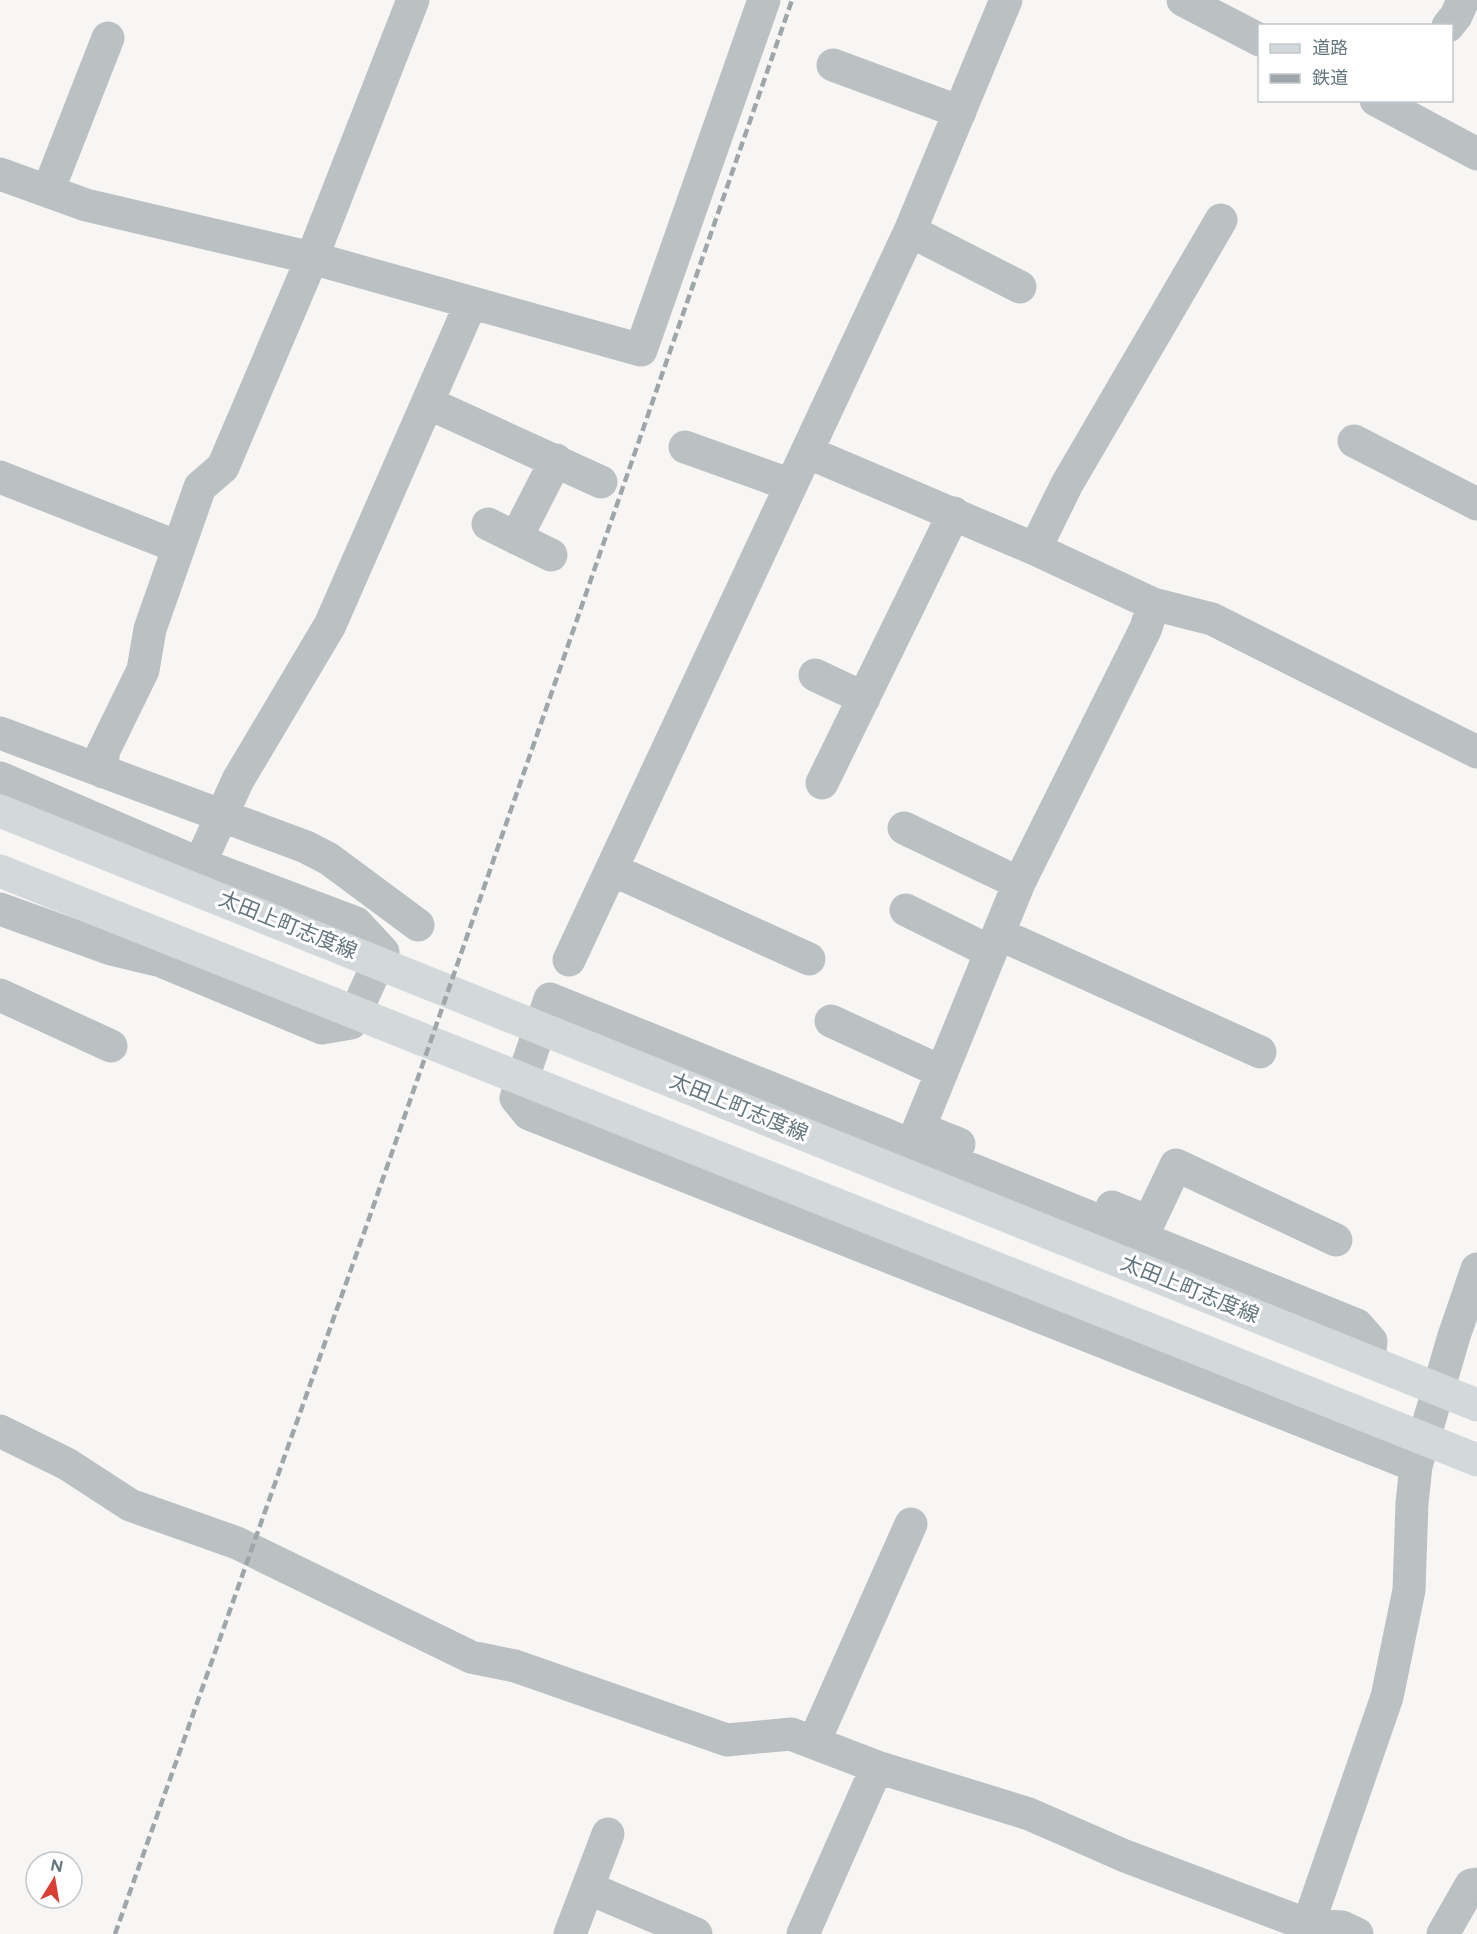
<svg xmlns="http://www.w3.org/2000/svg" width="1477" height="1934" font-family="Figtree,'Noto Sans JP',sans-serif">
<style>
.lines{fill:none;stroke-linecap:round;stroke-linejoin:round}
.minor{stroke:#bbc1c3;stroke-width:33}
.major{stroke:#d3d8da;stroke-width:33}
.rail{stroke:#9ea6aa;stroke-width:4.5;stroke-dasharray:9 4.5;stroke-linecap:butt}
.labels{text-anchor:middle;stroke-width:6;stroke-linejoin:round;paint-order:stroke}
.street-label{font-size:21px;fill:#64767d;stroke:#fff}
</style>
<rect width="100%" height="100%" fill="#f7f6f4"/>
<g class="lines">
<path class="minor" d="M1183,0L1260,40
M1448,26L1456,16L1463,0
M833,65L960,112
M1376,100L1477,154
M0,174L86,205L312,258L641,350L764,0
M48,191L108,38
M910,231L1020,287
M428,403L601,482
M1354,441L1477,504
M685,447L791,485
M807,452L1035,549L1153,604L1212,619L1477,752
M0,477L178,547
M488,524L551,555
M516,538L556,460
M1035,549L1067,484L1221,220
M815,675L864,698
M0,733L306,847L329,859L418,925
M103,772V752L143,670L150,629L200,487L223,467L312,258L413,0
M0,778L200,864L356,923L383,952L351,1023L322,1028L161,961L111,949L0,909
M822,783L954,513
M904,828L1019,883
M206,850L238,780L330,625L471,303
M613,870L809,959
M906,910L991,952
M999,934L1260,1052
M569,960L910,231L1006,0
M0,995L111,1046
M831,1021L942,1072
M959,1144L919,1128L1019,883L1146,628L1153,604
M1112,1207L1149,1222L1176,1165L1336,1240
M1369,1361L1371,1341L1357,1325L550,999L516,1098L529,1114L1416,1466
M0,1431L67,1464L130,1505L237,1543L471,1657L515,1666L727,1740L791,1734L877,1767
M814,1742L911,1524
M588,1888L696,1934
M1308,1925L1342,1927L1357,1934
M570,1934L608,1834
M803,1934L877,1767L1029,1814L1125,1856L1308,1925L1387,1697L1409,1590L1412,1503L1416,1466L1454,1336L1477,1269
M1443,1934L1471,1885L1477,1884"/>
<path class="major" d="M0,811L1477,1405
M0,871L1477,1460"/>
<path class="rail" d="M115,1934L371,1213L792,0"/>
</g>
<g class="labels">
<g class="street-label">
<text transform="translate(288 925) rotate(22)" y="7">太田上町志度線</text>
<text transform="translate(739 1107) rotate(22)" y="7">太田上町志度線</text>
<text transform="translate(1190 1289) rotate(22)" y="7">太田上町志度線</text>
</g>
</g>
<rect x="1258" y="24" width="195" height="78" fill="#ffffff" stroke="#c1c8cb" stroke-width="1.5"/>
<rect x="1270" y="44" width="30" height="9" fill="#d3d8da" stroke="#c1c8cb" stroke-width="1.5"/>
<text x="1312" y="54" font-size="18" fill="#64767d">道路</text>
<rect x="1270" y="74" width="30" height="9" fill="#9ea6aa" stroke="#c1c8cb" stroke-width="1.5"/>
<text x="1312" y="84" font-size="18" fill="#64767d">鉄道</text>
<g transform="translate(54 1880) rotate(11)"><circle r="28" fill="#ffffff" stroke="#c1c8cb" stroke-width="1.5"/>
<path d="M0-4.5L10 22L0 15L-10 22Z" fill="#d93e32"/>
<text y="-9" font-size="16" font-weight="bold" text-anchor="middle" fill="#64767d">N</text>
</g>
</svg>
